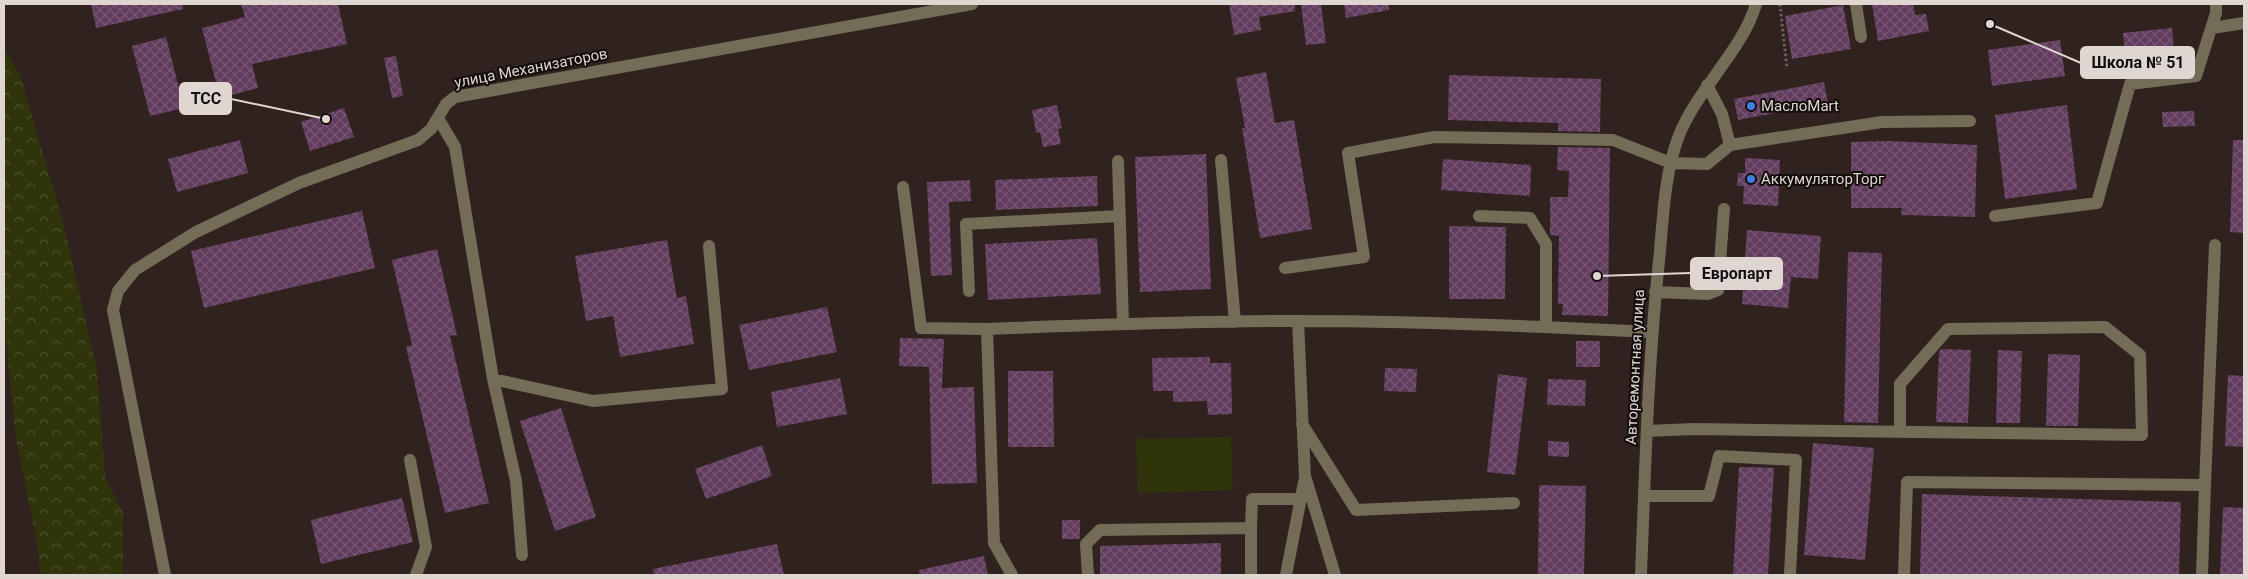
<svg xmlns="http://www.w3.org/2000/svg" width="2248" height="579" font-family="Roboto,sans-serif">
<style>
.forest{fill:url(#forest-crowns)}
.pitch{fill:#30340b}
.building{fill:url(#building-cross-hatch)}
.lines{fill:none;stroke-linecap:round;stroke-linejoin:round}
.path{stroke:#6d615d;stroke-width:3;stroke-dasharray:2.5 2.5;stroke-linecap:butt}
.minor{stroke:#736c57;stroke-width:12}
.shop-dot{fill:#3f7fe0;stroke:#130d0b;stroke-width:2}
.labels{text-anchor:middle;stroke-width:4;stroke-linejoin:round;paint-order:stroke}
.street-label{font-size:15px;fill:#dfd6d2;stroke:#130d0b}
.poi-label{font-size:15px;fill:#dfd6d2;stroke:#130d0b;text-anchor:start}
.leader{fill:none;stroke:#dfd6d2;stroke-width:2}
.callout-dot{fill:#dfd6d2;stroke:#130d0b;stroke-width:2}
.callout{fill:#dfd6d2;stroke:#dfd6d2;stroke-width:2}
.callout-label{font-size:16px;text-anchor:middle;font-weight:bold;fill:#111}
</style>
<defs>
<pattern id="forest-crowns" width="20" height="18" patternUnits="userSpaceOnUse" patternTransform="scale(1.25)"><rect width="20" height="18" fill="#30340b"/><path d="M2 6a3 3 0 1 1 6 0M12 15a3 3 0 1 1 6 0" fill="none" stroke="#4e512e"/></pattern>
<pattern id="building-cross-hatch" width="8" height="8" patternUnits="userSpaceOnUse" patternTransform="scale(1.25)"><rect width="8" height="8" fill="#613c5d"/><path d="M0 0l8 8M0 8l8-8" fill="none" stroke="#775773"/></pattern>
</defs>
<rect width="100%" height="100%" fill="#30221e"/>
<path class="forest" d="M4,49L20,75L63,222L97,370L105,476L123,513V575H40L38,548L15,432L4,317Z"/>
<path class="pitch" d="M1231,437L1233,490L1138,493L1136,439Z"/>
<path class="building" d="M91,4H182L183,9L96,28Z
M241,4H338L347,44L252,64L258,88L220,98L202,28L245,17Z
M1229,4H1295V11L1259,17L1261,30L1234,35Z
M1301,4H1321L1326,43L1306,45Z
M1344,4H1389V10L1346,18Z
M1872,4H1913L1915,15L1926,14L1929,31L1878,41Z
M1843,5L1851,49L1792,59L1785,16Z
M2172,28L2175,64L2127,69L2123,33Z
M166,37L184,108L150,116L132,46Z
M2060,40L2065,76L1992,86L1988,50Z
M396,56L403,96L392,98L384,58Z
M1266,72L1275,123L1294,120L1312,229L1260,238L1242,128H1245L1236,78Z
M1449,75L1601,79L1600,132L1558,131V123L1448,120Z
M1824,82L1828,103L1738,120L1734,99Z
M1057,105L1062,128L1058,129L1061,144L1043,147L1040,132L1036,133L1032,110Z
M2067,105L2077,189L2005,199L1995,115Z
M344,108L354,137L310,151L301,122Z
M2194,111L2195,126L2163,127L2162,112Z
M240,140L248,173L177,192L168,159Z
M2233,140H2244V233L2230,232Z
M1888,141L1977,145L1975,217L1901,215L1902,208H1851V142Z
M1558,147L1610,148L1608,316L1562,315L1563,304H1558L1559,236L1550,235V197H1568L1569,171L1557,170Z
M1206,154L1211,289L1140,292L1135,157Z
M1745,158L1780,160L1778,206L1743,204L1744,186H1737L1738,173H1745Z
M1443,159L1531,165L1530,196L1441,190Z
M1097,176L1098,206L996,210L995,180Z
M970,180L971,201L949,202L952,275L931,276L927,182Z
M362,211L375,268L204,308L191,251Z
M1449,226L1506,227L1505,299H1449Z
M1747,230L1821,236L1818,279L1791,277L1788,308L1742,304Z
M1097,238L1101,294L988,300L985,244Z
M667,240L677,298L686,296L694,344L620,357L613,316L586,321L575,256Z
M437,249L457,335L450,336L489,503L445,513L406,347L412,345L392,260Z
M1848,252L1882,253L1878,423L1844,422Z
M827,307L837,352L749,370L739,325Z
M900,338L944,339L942,388L974,387L977,483L932,484L929,367L899,366Z
M1576,341H1600V367H1576Z
M1941,349L1971,350L1968,423L1936,422L1939,352Z
M1998,350L2022,351L2020,423H1996Z
M2048,354L2080,355L2078,426H2046Z
M1210,357V363H1231L1232,414L1208,415L1207,401L1173,402V391H1153L1152,358Z
M1385,368L1417,369L1416,392L1384,391Z
M1008,371H1053L1054,447H1008Z
M1498,374L1527,378L1515,475L1487,472Z
M2228,375L2244,376V447L2225,446Z
M840,378L847,414L777,427L771,392Z
M1548,379L1586,380L1585,406L1547,405Z
M561,408L596,517L555,531L520,421Z
M1548,441L1569,442V457L1548,456Z
M1813,443L1874,448L1865,560L1804,555Z
M762,445L772,476L706,499L695,469Z
M1739,467L1774,468L1768,575H1733Z
M1539,485L1586,486L1584,575H1538Z
M1922,494L2181,502L2179,575H1920Z
M402,498L413,542L321,564L311,520Z
M2223,507L2244,508V575H2220Z
M1062,520H1080V539H1062Z
M1221,543V575H1100V546Z
M777,544L784,575H654L653,569Z
M984,556L988,575H920L919,570Z"/>
<g class="lines">
<path class="path" d="M1780,4L1787,69"/>
<path class="minor" d="M1856,4L1861,37
M2212,28L2244,23
M1707,85L1722,114L1730,145
M438,118L455,147L493,379L516,481L522,555
M1221,160L1235,322
M1118,161L1123,324
M903,187L921,328L987,329
M1479,216L1530,218L1546,244V327
M1995,216L2097,203L2130,84L2196,76L2216,13V4
M1285,268L1364,257L1348,153L1434,137L1613,140L1671,163L1707,164L1730,145L1882,122L1970,121
M969,291L966,224L1120,216
M1655,292L1708,294L1718,290L1724,209
M493,379L593,401L722,389L709,246
M1302,424L1356,510L1514,503
M1647,431L1693,429L2142,435L2140,355L2105,327L1948,329L1900,384V432
M410,460L426,547L416,575
M1306,479L1335,575
M1644,496H1709L1719,456L1796,460L1790,574
M1251,528L1252,499H1301
M165,575L113,310L118,291L135,270L196,232L299,183L418,140L431,129L446,104L455,97L972,4
M1012,575L994,543L987,329C1091,325 1194,321 1297,321C1416,321 1535,326 1653,332
M1088,575L1086,544L1100,530L1251,528V575
M1286,575L1305,477L1298,321
M1641,575C1645,471 1648,365 1659,261C1663,221 1664,176 1678,138C1696,90 1743,50 1756,4
M1904,575L1907,482L2205,485L2215,245
M2202,575L2205,485"/>
</g>
<g class="shop-dot">
<circle cx="1751" cy="106" r="5"/>
<circle cx="1751" cy="179" r="5"/>
</g>
<g class="labels">
<g class="street-label">
<text transform="translate(531 68) rotate(-11)" y="5">улица Механизаторов</text>
<text transform="translate(1635 367) rotate(-87)" y="5">Авторемонтная улица</text>
</g>
<g class="poi-label">
<text x="1761" y="111">МаслоMart</text>
<text x="1761" y="184">АккумуляторТорг</text>
</g>
</g>
<path class="leader" d="M1990 24L2081 63M326 119L231 99M1597 276L1691 273"/>
<g class="callout-dot">
<circle cx="1990" cy="24" r="5"/>
<circle cx="326" cy="119" r="5"/>
<circle cx="1597" cy="276" r="5"/>
</g>
<g class="callout">
<rect x="2081" y="47" width="113" height="31" rx="5"/>
<rect x="180" y="83" width="51" height="31" rx="5"/>
<rect x="1691" y="258" width="91" height="31" rx="5"/>
</g>
<g class="callout-label">
<text x="2138" y="68">Школа № 51</text>
<text x="206" y="104">ТСС</text>
<text x="1737" y="279">Европарт</text>
</g>
<rect width="2248" height="579" fill="none" stroke="#dfd6d2" stroke-width="10"/>
</svg>
